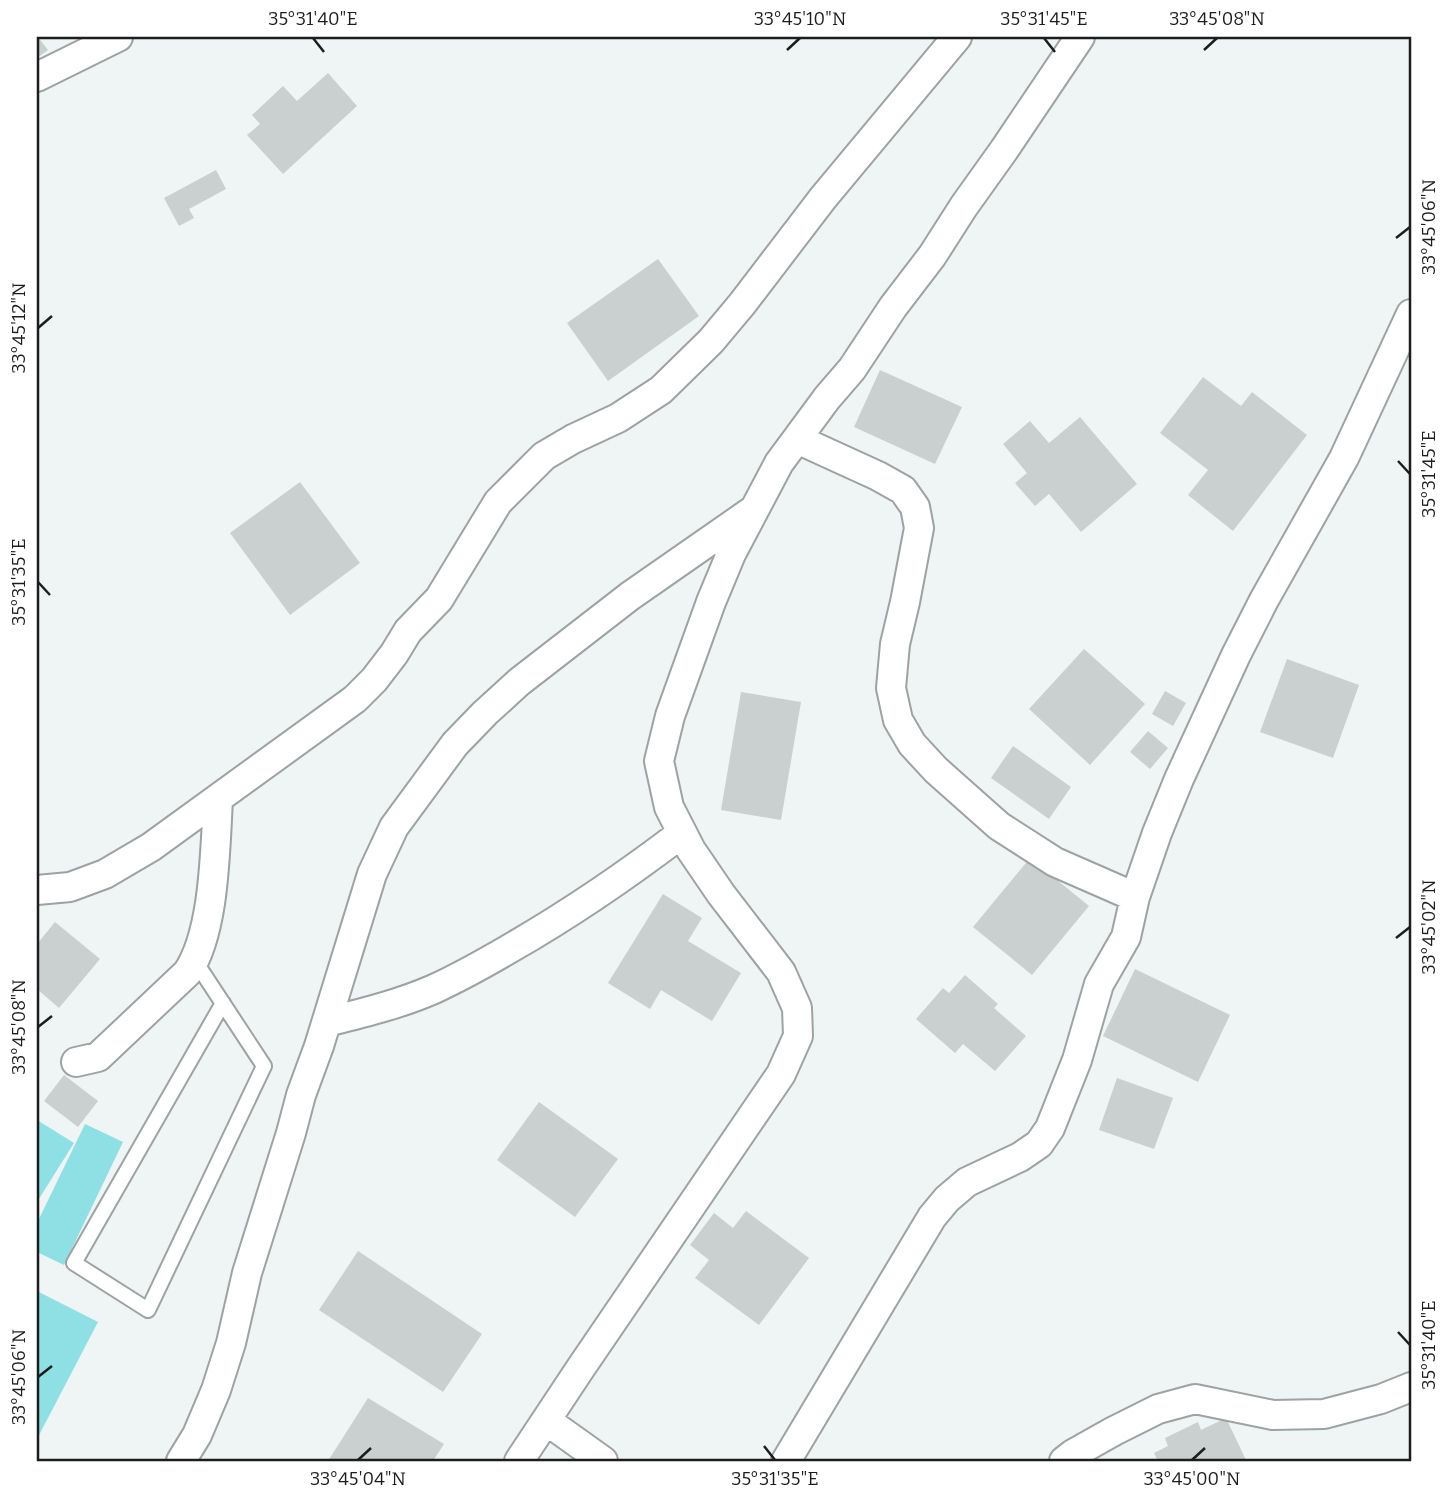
<svg xmlns="http://www.w3.org/2000/svg" width="1448" height="1498" font-family="Bitter,serif">
<style>
.green{fill:#8fe0e4}
.building{fill:#cacfcf}
.lines{fill:none;stroke-linecap:round;stroke-linejoin:round}
.service-casing{stroke:#9da2a2;stroke-width:18}
.minor-casing{stroke:#9da2a2;stroke-width:32}
.service{stroke:#fff;stroke-width:14}
.minor{stroke:#fff;stroke-width:28}
.ticks{fill:none;stroke:#1c1e1e;stroke-width:2.5}
.neatline{fill:none;stroke:#1c1e1e;stroke-width:2.5}
.ticks-label{font-size:18px;text-anchor:middle;fill:#1c1e1e}
</style>
<rect width="100%" height="100%" fill="#eff4f5"/>
<path class="green" d="M37,1120L74,1143L37,1202Z
M85,1124L123,1142L64,1265L37,1252V1223Z
M37,1291L98,1322L37,1439Z"/>
<path class="building" d="M37,37H38L48,50L37,58Z
M328,73L357,106L283,174L247,135L260,124L252,115L283,86L297,101Z
M216,170L226,189L189,209L194,218L179,226L164,198Z
M658,259L699,316L608,381L567,323Z
M880,370L962,407L935,464L854,427Z
M1203,377L1241,406L1252,392L1307,435L1233,531L1188,495L1208,470L1160,433Z
M1080,417L1137,484L1081,532L1049,494L1035,506L1015,483L1027,473L1003,444L1030,421L1049,443Z
M300,482L360,563L290,615L230,533Z
M1084,649L1145,704L1090,765L1029,709Z
M1287,659L1359,685L1333,758L1260,732Z
M1165,691L1186,703L1173,726L1152,714Z
M741,692L801,702L781,820L721,810Z
M1148,731L1168,748L1150,769L1130,752Z
M1013,746L1071,787L1049,819L991,778Z
M1030,858L1089,906L1032,975L973,927Z
M663,894L702,918L688,941L741,973L712,1021L661,990L650,1009L608,983Z
M55,922L100,959L59,1008L37,989V944Z
M1135,969L1230,1015L1198,1082L1103,1036Z
M965,975L998,1004L994,1008L1026,1036L995,1071L963,1044L955,1053L916,1019L943,988L949,993Z
M64,1075L98,1101L78,1127L44,1101Z
M1117,1078L1173,1098L1154,1149L1099,1130Z
M539,1102L618,1159L575,1217L497,1160Z
M746,1211L809,1258L759,1325L695,1278L709,1260L690,1245L714,1213L733,1228Z
M358,1251L482,1334L443,1392L319,1310Z
M368,1398L444,1444L433,1461H328Z
M1226,1418L1246,1460L1158,1461L1154,1453L1168,1446L1165,1438L1198,1422L1201,1430Z"/>
<g class="lines">
<defs>
<path id="service" d="M195,961L264,1066L148,1310L74,1263L223,1003"/>
<path id="minor" d="M37,77L118,37
M797,439L878,476L903,490L915,507L919,528L905,602L895,644L891,688L898,720L912,744L936,770L999,826L1055,862L1135,897
M37,890L70,887L105,874L151,847L355,699L374,680L394,654L408,631L439,599L498,502L544,456L573,439L618,418L661,390L711,341L742,304L823,198L957,37
M327,1022C363,1013 400,1004 434,989C460,977 485,963 509,949C570,914 627,875 682,833
M76,1062L98,1057L187,973C215,932 215,849 218,800
M547,1421L603,1461
M181,1461L197,1435L216,1390L231,1343L247,1273L291,1133L301,1095L319,1046L372,874L394,827L455,744L485,713L519,682L630,596L752,511
M519,1461L580,1369L781,1074L798,1036L797,1008L781,972L721,894L691,850L669,807L659,761L670,716L711,602L731,554L779,463L827,398L852,369L893,307L932,256L964,206L1004,150L1080,37
M786,1461L932,1217L947,1199L967,1182L1020,1157L1039,1144L1050,1128L1077,1060L1099,984L1126,937L1135,897L1157,833L1179,779L1236,655L1264,600L1344,458L1411,314
M1064,1461L1073,1454L1114,1431L1158,1409L1195,1399L1273,1415L1324,1414L1381,1399L1411,1387"/>
</defs>
<use href="#service" class="service-casing"/>
<use href="#minor" class="minor-casing"/>
<use href="#service" class="service"/>
<use href="#minor" class="minor"/>
</g>
<path class="ticks" d="M313,38L324,52M1044,38L1055,52M787,50L800,38M1204,50L1217,38M1396,238L1410,227M38,328L52,316M1398,461L1410,474M38,582L50,595M1396,938L1410,927M38,1027L52,1016M1398,1332L1410,1345M38,1377L52,1366M764,1446L775,1460M358,1460L371,1448M1192,1460L1205,1448"/>
<rect width="1448" height="1498" fill="none" stroke="#ffffff" stroke-width="77"/>
<rect x="38" y="38" width="1372" height="1422" class="neatline"/>
<g class="ticks-label">
<text x="313" y="25">35°31'40"E</text>
<text x="800" y="25">33°45'10"N</text>
<text x="1044" y="25">35°31'45"E</text>
<text x="1217" y="25">33°45'08"N</text>
<text transform="translate(1429 227) rotate(-90)" y="6">33°45'06"N</text>
<text transform="translate(19 328) rotate(-90)" y="6">33°45'12"N</text>
<text transform="translate(1429 474) rotate(-90)" y="6">35°31'45"E</text>
<text transform="translate(19 582) rotate(-90)" y="6">35°31'35"E</text>
<text transform="translate(1429 927) rotate(-90)" y="6">33°45'02"N</text>
<text transform="translate(19 1027) rotate(-90)" y="6">33°45'08"N</text>
<text transform="translate(1429 1345) rotate(-90)" y="6">35°31'40"E</text>
<text transform="translate(19 1377) rotate(-90)" y="6">33°45'06"N</text>
<text x="358" y="1485">33°45'04"N</text>
<text x="775" y="1485">35°31'35"E</text>
<text x="1192" y="1485">33°45'00"N</text>
</g>
</svg>
